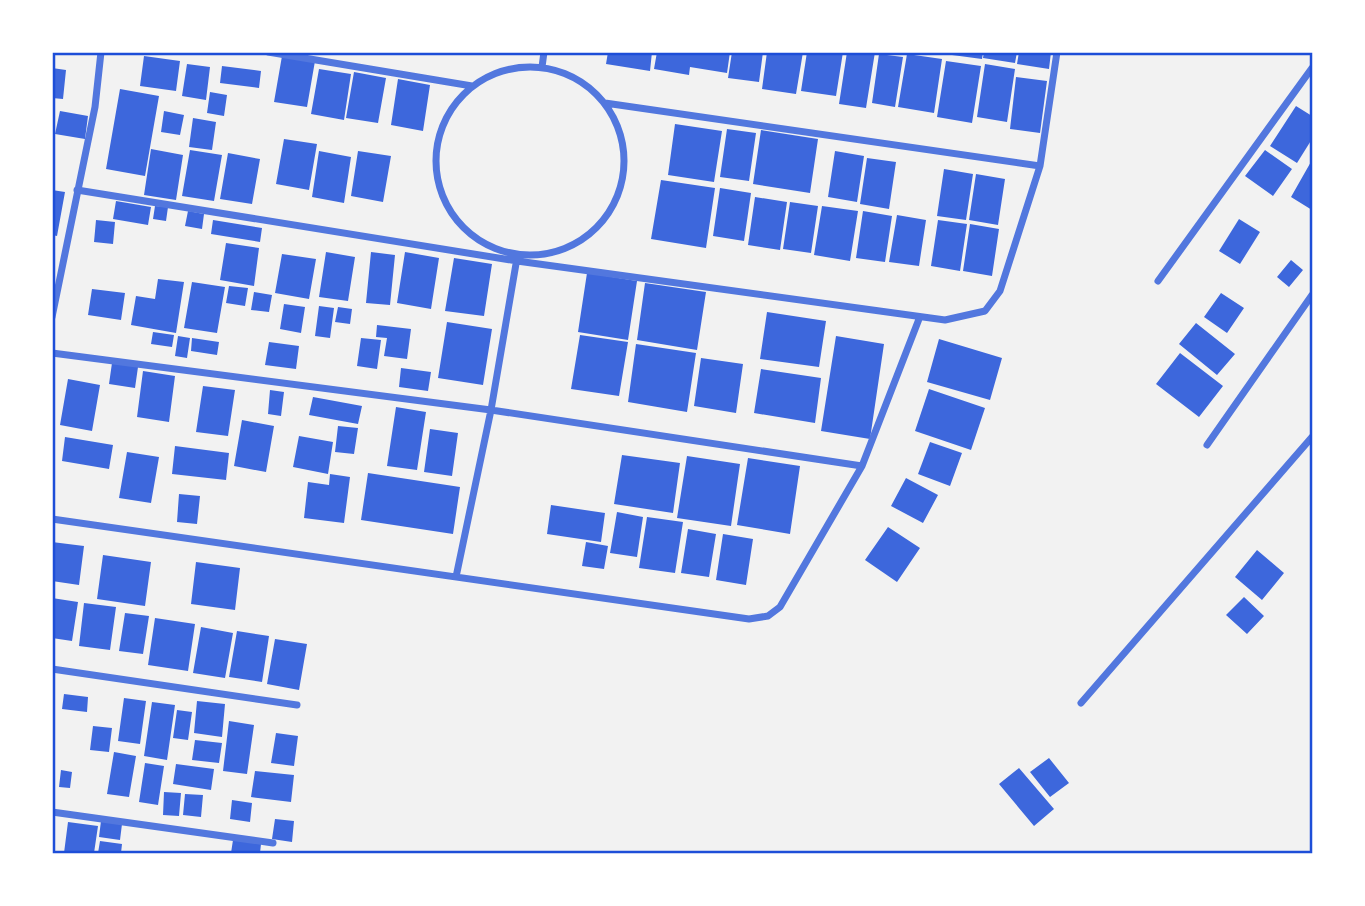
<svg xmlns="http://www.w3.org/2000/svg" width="1365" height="906" font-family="'Varela Round',sans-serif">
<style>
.building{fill:#3d67dc}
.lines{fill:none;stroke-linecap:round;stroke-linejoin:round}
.minor{stroke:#5277de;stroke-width:7}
.neatline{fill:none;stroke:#1d4ed8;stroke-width:2.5}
</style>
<rect width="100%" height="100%" fill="#f2f2f2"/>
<path class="building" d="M608,52H652L650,71L606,64Z
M657,52H730L727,73L690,67L689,75L654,69Z
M732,52H763L759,82L728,78Z
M767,52H803L796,94L762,89Z
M807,52H843L836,96L801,91Z
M847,52H875L866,108L839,104Z
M952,52H983L982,59L952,55Z
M984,52H1017L1015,63L983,58Z
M1019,52H1051L1049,69L1017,64Z
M879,54L903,57L895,107L872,103Z
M907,54L942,59L934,113L898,107Z
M144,56L180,61L176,91L140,86Z
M282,56L315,61L307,107L274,102Z
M946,61L981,66L972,123L937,117Z
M187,64L210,67L206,100L182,96Z
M985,64L1015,69L1007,122L977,117Z
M222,66L261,71L259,88L220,83Z
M52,68L66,70L63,99L52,98Z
M319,69L351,74L344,120L311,114Z
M354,72L386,78L378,123L346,118Z
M1016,77L1047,81L1040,133L1010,129Z
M398,79L430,85L423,131L391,125Z
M120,89L159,96L145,176L106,169Z
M210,92L227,95L224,116L207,113Z
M1296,106L1312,116V139L1297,163L1270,146Z
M60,111L88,116L85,139L55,134Z
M164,111L184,115L180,135L161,132Z
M193,118L216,122L212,150L189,147Z
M675,124L722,131L714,182L668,175Z
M727,129L756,133L749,181L720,177Z
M761,130L818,139L810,193L753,184Z
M284,139L317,144L309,190L276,184Z
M151,149L183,155L176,200L144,195Z
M190,150L222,155L214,201L182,196Z
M1265,150L1292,169L1273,196L1245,176Z
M319,151L351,157L344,203L312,197Z
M358,151L391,156L383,202L351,196Z
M835,151L864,156L857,202L828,197Z
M228,153L260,159L252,204L220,199Z
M867,158L896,162L889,209L860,204Z
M1312,160V210L1291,197Z
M944,169L973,174L966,220L937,216Z
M976,174L1005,179L998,225L969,220Z
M661,180L715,188L706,248L651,239Z
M720,188L751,193L744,241L713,236Z
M52,190L65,192L57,236L52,235Z
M755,197L787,202L780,250L748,245Z
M116,201L151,207L148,225L113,219Z
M790,202L818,206L811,253L783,249Z
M155,206L168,207L166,221L153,219Z
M822,206L858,211L850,261L814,255Z
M188,211L204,214L202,229L185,226Z
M863,211L892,216L885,262L856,258Z
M897,215L926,220L919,266L889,262Z
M1239,219L1260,232L1240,264L1219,251Z
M96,220L115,222L113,244L94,242Z
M213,220L262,228L260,242L211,234Z
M938,220L967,224L960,271L931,266Z
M970,224L999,229L992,276L963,271Z
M226,243L259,248L254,286L220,280Z
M326,252L355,257L348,301L319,297Z
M371,252L395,255L390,305L366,303Z
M405,252L439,258L431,309L397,303Z
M282,254L316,259L309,299L275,293Z
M454,258L492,264L484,316L445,311Z
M1291,260L1303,270L1289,287L1277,277Z
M587,273L637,281L628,340L578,332Z
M158,279L184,282L176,333L131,325L136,296L155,299Z
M192,282L225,287L217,333L184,328Z
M645,283L706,292L697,350L637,340Z
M229,286L248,288L245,306L226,303Z
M92,289L125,293L121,320L88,315Z
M254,292L272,295L269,312L251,310Z
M1221,293L1244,308L1227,333L1204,317Z
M284,304L305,307L301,333L280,329Z
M319,306L334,308L330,338L315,336Z
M338,307L352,309L350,324L335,322Z
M767,312L826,321L819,367L760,359Z
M447,322L492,329L483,385L438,378Z
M1196,323L1235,354L1217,375L1179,344Z
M377,325L411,329L407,359L384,356L387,338L376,337Z
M153,332L174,335L172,347L151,344Z
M580,335L628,342L619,396L571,389Z
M178,336L190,338L187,358L175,356Z
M836,336L884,344L870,439L821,431Z
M192,338L219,342L217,355L191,351Z
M361,338L381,340L377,369L357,366Z
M939,339L1002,358L990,400L927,382Z
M269,342L299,346L296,369L265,365Z
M636,344L696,353L687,412L628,402Z
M1180,353L1223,386L1199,417L1156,384Z
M701,358L743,364L736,413L694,406Z
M112,363L138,367L135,388L109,384Z
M401,368L431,372L428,391L399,387Z
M761,369L821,378L815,423L754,413Z
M143,371L175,376L169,422L137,417Z
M68,379L100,385L92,431L60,425Z
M203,386L235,390L228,436L196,432Z
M929,389L985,408L971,450L915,431Z
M270,390L284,392L281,416L268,414Z
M313,397L362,406L358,424L309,415Z
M396,407L426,412L417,470L387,466Z
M242,420L274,426L266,472L234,466Z
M338,426L358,428L354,454L335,452Z
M430,429L458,433L452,476L424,472Z
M299,436L333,442L328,474L293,467Z
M65,437L113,445L109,469L62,461Z
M930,442L962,453L950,486L918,474Z
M175,446L229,453L226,480L172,474Z
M127,452L159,457L151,503L119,498Z
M622,455L680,463L673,513L614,504Z
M687,456L740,464L731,526L677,518Z
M748,458L800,466L790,534L737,525Z
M368,473L460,487L453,534L361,520Z
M330,474L350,477L344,523L304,518L308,482L329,485Z
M906,478L938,495L923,523L891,506Z
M179,494L200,496L197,524L177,522Z
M551,505L605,513L601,542L547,534Z
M617,512L643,517L637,557L610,553Z
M647,517L683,522L675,573L639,568Z
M888,527L920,548L897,582L865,560Z
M688,529L716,534L709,577L681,573Z
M723,534L753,539L746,585L716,580Z
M52,542L84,546L79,585L52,581Z
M586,542L608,546L604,569L582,566Z
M1257,550L1284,573L1262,600L1235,577Z
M103,555L151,562L145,606L97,599Z
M196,562L240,568L235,610L191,604Z
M1244,597L1264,616L1247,634L1226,615Z
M52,598L78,602L72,641L52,638Z
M84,603L116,607L110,650L79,646Z
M125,613L149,616L143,654L119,651Z
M155,618L195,624L188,671L148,665Z
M201,627L233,633L225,678L193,673Z
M237,631L269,636L262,682L229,677Z
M275,639L307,644L299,690L267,684Z
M64,694L88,697L87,712L62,709Z
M124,698L146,701L140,744L118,741Z
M197,701L225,704L222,737L194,733Z
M152,702L175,705L167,760L144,756Z
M177,710L192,712L188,740L173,738Z
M229,721L254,725L247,774L223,771Z
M93,726L112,728L109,752L90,750Z
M276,733L298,736L294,766L271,763Z
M195,740L222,743L219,763L192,760Z
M114,752L136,756L129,797L107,794Z
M1049,758L1069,783L1050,797L1030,772Z
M145,763L164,766L158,805L139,802Z
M176,764L214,769L211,790L173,784Z
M1019,768L1054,809L1034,826L999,784Z
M61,770L72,772L70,788L59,787Z
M255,771L294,775L291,802L251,797Z
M164,792L181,793L179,816L163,815Z
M185,794L203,795L201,817L183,815Z
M232,800L252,803L250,822L230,819Z
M275,819L294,821L292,842L272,839Z
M101,821L122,824L120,840L99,837Z
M68,822L98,826L94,853H64Z
M233,840L261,844L260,853H231Z
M100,841L122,844L121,853H98Z"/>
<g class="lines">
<path class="minor" d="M268,52L472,86
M436 161a94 94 0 1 1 188 0a94 94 0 1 1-188 0Z
M542,67L544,52
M605,103L1040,166
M77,190L517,261L945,320L985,311L1000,291L1040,166L1057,52
M1158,281L1312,68
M52,317L95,107L101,52
M52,353L491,410L862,466
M1207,445L1312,295
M52,519L749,619L768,616L780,607L862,466L919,319
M456,577L491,410L517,258
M52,669L297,705
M1081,703L1312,437
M52,812L273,843"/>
</g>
<rect width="1365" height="906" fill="none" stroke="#ffffff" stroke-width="108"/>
<rect x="54" y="54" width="1257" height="798" class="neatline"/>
</svg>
